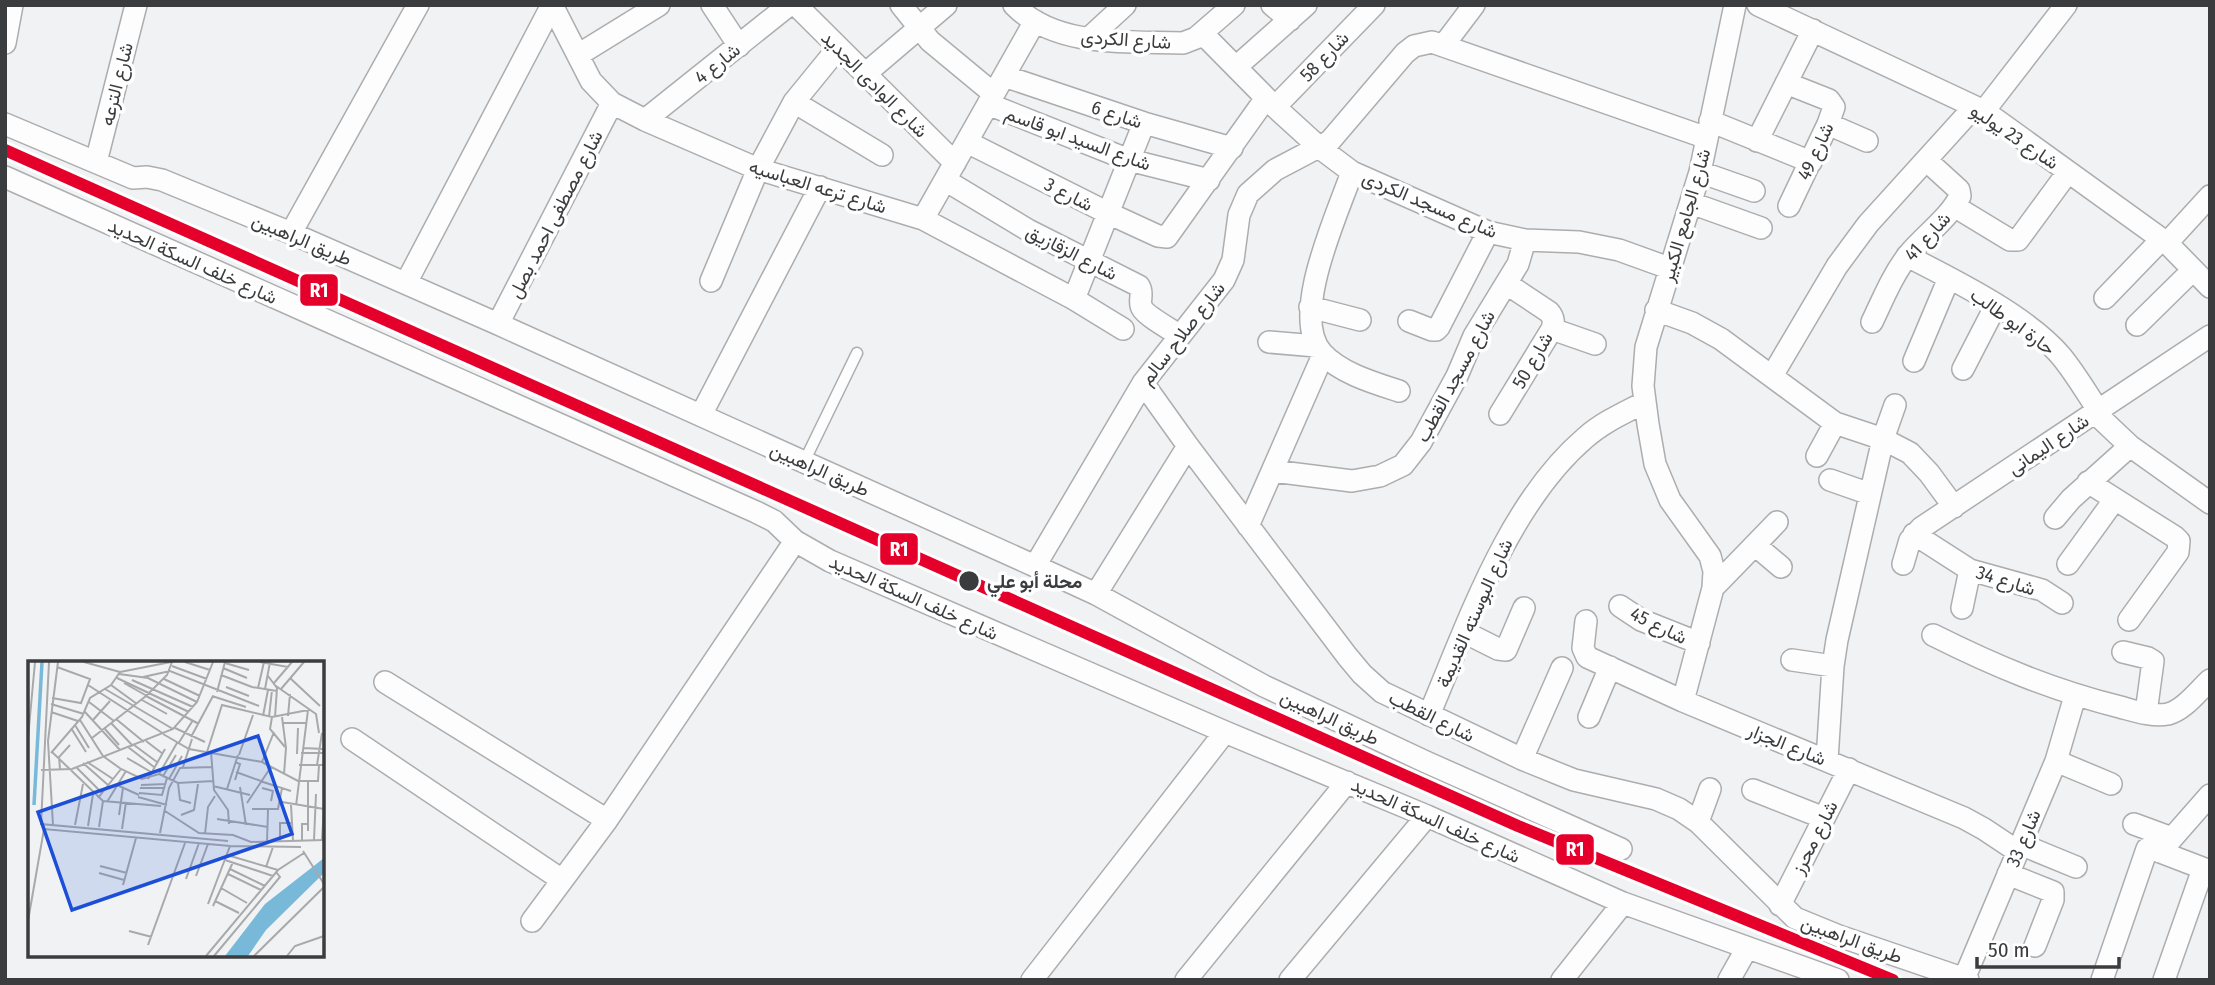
<svg xmlns="http://www.w3.org/2000/svg" width="2215" height="985" font-family="'Fira Sans Condensed',Vazirmatn,sans-serif">
<style>
.lines{fill:none;stroke-linecap:round;stroke-linejoin:round}
.service-casing{stroke:#acadaf;stroke-width:13}
.minor-casing{stroke:#acadaf;stroke-width:24}
.service{stroke:#fdfdfd;stroke-width:10}
.minor{stroke:#fdfdfd;stroke-width:21}
.rail-1-casing{stroke:#fff;stroke-width:18}
.rail-1{stroke:#e4002b;stroke-width:12}
.stop-dot{fill:#3b3c3e;stroke:#fff;stroke-width:2.5}
.labels{text-anchor:middle;stroke-width:7;stroke-linejoin:round;paint-order:stroke}
.street-label{font-size:19px;fill:#3b3c3e;stroke:#fff}
.stop-label{font-size:19px;font-weight:bold;fill:#3b3c3e;stroke:#fff;text-anchor:start}
.inset-river{fill:none;stroke:#78b9d9;stroke-width:3.5}
.inset-road{fill:none;stroke:#a8a9ab;stroke-width:2}
.view{fill:#1d4ed8;fill-opacity:0.15;stroke:#1d4ed8;stroke-width:3.5}
.inset-edge{fill:none;stroke:#3b3c3e;stroke-width:3.5}
.line-badge{stroke:#fff;stroke-width:2.5}
.badge-label{font-size:19px;text-anchor:middle;font-weight:bold;fill:#fff}
</style>
<rect width="100%" height="100%" fill="#f0f2f4"/>
<g class="lines">
<defs>
<path id="service" d="M804,462L857,353"/>
<path id="minor" d="M552,5L591,81L612,103L645,120L758,169L923,219L1074,299L1123,329
M712,5L739,46
M796,5L955,163
M901,5L930,41L994,94
M1014,5C1056,48 1128,41 1183,43L1196,38L1234,5
M1272,5L1290,20
M1758,5L1984,111L2167,243L2210,287
M1202,33L1275,107L1320,148L1352,172L1488,232L1525,240L1579,242L1619,250L1669,268
M1088,39L1125,5
M5,43L12,5
M1443,46L1474,5
M578,55L659,5
M1236,67L1306,5
M865,74L946,5
M1004,76L1144,123L1232,148
M1786,83L1829,100L1834,107L1828,124L1789,206
M794,102L882,155
M988,104L1129,160L1209,180
M1275,107L1374,5
M1984,111L2066,5
M645,120L789,5
M1710,121L1811,162
M5,124L133,178L147,177L162,180L291,233L498,324L1035,566L1096,594L1264,686L1426,762L1621,849
M1828,124L1867,141
M1757,141L1813,30
M967,142L1108,213L1158,236L1167,237L1266,98
M96,162L136,5
M1352,172C1338,213 1289,316 1322,353C1340,373 1374,383 1399,391
M1700,172L1754,191
M5,177L756,512L774,521L795,541L830,561L1225,732L1427,816L1623,903L1838,980
M945,180L1028,230L1139,286C1144,294 1138,301 1142,308C1146,316 1172,330 1180,336
M1691,203L1761,228
M1954,206L2010,240H2018L2068,172
M923,219L1035,21
M291,233L418,5
M2167,243L2210,196
M1907,256C1954,280 2027,316 2061,356C2075,373 2086,392 2098,410
M711,281L758,169L794,102L838,48
M406,283L552,5
M2105,298L2162,239
M1074,299L1144,123
M1310,307L1360,320
M1656,310L1692,323L1721,339L1835,423L1883,439L1910,453L1929,473L1954,507
M1409,321L1432,330H1436L1439,327L1488,232
M1872,322C1883,299 1893,274 1909,254C1924,236 1951,216 1960,196L1959,190L1926,160
M498,324L612,103
M2137,325L2193,270
M1552,329L1595,344
M1269,342L1316,346
M1914,361L1949,278
M1963,369L1996,305
M1772,376L1837,266L1868,224L1974,107
M1143,383L1188,446L1347,656L1362,674L1382,692L1522,759L1574,780L1656,799L1679,809L1698,822L1795,918L1839,936L1968,980
M2095,413L2130,446L2210,503
M1500,414L1552,329C1554,322 1554,318 1549,312L1507,284
M701,415L820,187
M1817,456L1835,423
M1273,471L1352,481L1380,476L1403,465L1421,442L1457,376L1474,336L1518,264L1525,240
M1830,480L1870,494
M2088,482L2175,537L2179,541L2178,552L2129,620
M2055,518L2071,499L2130,446
M1248,526L1323,355
M1914,534L1970,570L2042,590L2062,603
M1755,545L1781,567
M1903,564L1910,540L1921,528L2210,336
M2068,564L2115,499
M1035,566L1143,383L1224,280L1233,260L1239,215L1248,194L1275,170L1330,141L1405,53L1414,46L1432,42L1707,138
M1713,588L1777,522
M1096,594L1188,446
M1620,606L1641,620L1699,643
M1962,608L1970,570
M1586,621L1583,648L1587,657L1683,701L1964,818L1984,829L2017,851
M1464,632L1498,649L1506,650L1524,608
M1933,635C1995,666 2052,690 2120,707C2135,711 2152,717 2168,714C2184,710 2198,691 2210,680
M2123,652L2148,658L2153,661L2146,713
M1792,660L1833,666
M385,682L607,820
M1683,701L1713,588L1714,571L1710,556L1670,500L1655,464L1648,424L1643,386L1646,347L1700,172L1735,5
M1429,715C1468,623 1508,504 1585,438C1603,422 1624,413 1645,402
M1589,717L1610,667
M352,739L562,880
M1522,759L1562,668
M1827,760L1833,666L1837,640L1883,439L1895,405
M2056,761L2111,784
M1753,790L1824,818
M1698,822L1710,789
M2134,824L2172,838
M2020,844L2076,867
M2160,852L2210,795
M2008,874L2053,892V900L2035,946
M1780,905L1849,769
M532,921L607,820L795,541
M1964,979L2056,761L2075,696
M1032,980L1225,732
M1186,980L1347,782
M1290,980L1427,816
M1562,980L1623,903
M1729,980L1747,948
M2102,980L2147,849L2150,848L2210,871
M2164,980L2203,869"/>
</defs>
<use href="#service" class="service-casing"/>
<use href="#minor" class="minor-casing"/>
<use href="#service" class="service"/>
<use href="#minor" class="minor"/>
<defs>
<path id="rail-1" d="M5,150L1518,826L1893,980"/>
</defs>
<use href="#rail-1" class="rail-1-casing"/>
<use href="#rail-1" class="rail-1"/>
</g>
<circle class="stop-dot" cx="969" cy="581" r="11"/>
<g class="labels">
<g class="street-label">
<text transform="translate(1126 39) rotate(4)" y="7">شارع الكردى</text>
<text transform="translate(1324 56) rotate(-46)" y="7">شارع 58</text>
<text transform="translate(717 63) rotate(-39)" y="7">شارع 4</text>
<text transform="translate(116 84) rotate(-76)" y="7">شارع الترعه</text>
<text transform="translate(875 84) rotate(45)" y="7">شارع الوادى الجديد</text>
<text transform="translate(1117 114) rotate(18)" y="7">شارع 6</text>
<text transform="translate(2015 136) rotate(34)" y="7">شارع 23 يوليو</text>
<text transform="translate(1078 138) rotate(20)" y="7">شارع السيد ابو قاسم</text>
<text transform="translate(1815 151) rotate(-65)" y="7">شارع 49</text>
<text transform="translate(818 186) rotate(17)" y="7">شارع ترعه العباسيه</text>
<text transform="translate(1069 194) rotate(27)" y="7">شارع 3</text>
<text transform="translate(1430 204) rotate(23)" y="7">شارع مسجد الكردى</text>
<text transform="translate(555 214) rotate(-63)" y="7">شارع مصطفى احمد بصل</text>
<text transform="translate(1685 215) rotate(-74)" y="7">شارع الجامع الكبير</text>
<text transform="translate(1927 236) rotate(-48)" y="7">شارع 41</text>
<text transform="translate(302 239) rotate(23)" y="7">طريق الراهبين</text>
<text transform="translate(1072 252) rotate(27)" y="7">شارع الزقازيق</text>
<text transform="translate(193 261) rotate(24)" y="7">شارع خلف السكة الحديد</text>
<text transform="translate(2013 321) rotate(36)" y="7">حارة ابو طالب</text>
<text transform="translate(1182 333) rotate(-52)" y="7">شارع صلاح سالم</text>
<text transform="translate(1532 360) rotate(-60)" y="7">شارع 50</text>
<text transform="translate(1455 376) rotate(-62)" y="7">شارع مسجد القطب</text>
<text transform="translate(2048 444) rotate(-34)" y="7">شارع اليمانى</text>
<text transform="translate(820 469) rotate(24)" y="7">طريق الراهبين</text>
<text transform="translate(2006 580) rotate(17)" y="7">شارع 34</text>
<text transform="translate(914 597) rotate(24)" y="7">شارع خلف السكة الحديد</text>
<text transform="translate(1474 613) rotate(-66)" y="7">شارع البوسته القديمة</text>
<text transform="translate(1659 625) rotate(26)" y="7">شارع 45</text>
<text transform="translate(1432 716) rotate(26)" y="7">شارع القطب</text>
<text transform="translate(1330 717) rotate(25)" y="7">طريق الراهبين</text>
<text transform="translate(1787 744) rotate(22)" y="7">شارع الجزار</text>
<text transform="translate(1436 820) rotate(24)" y="7">شارع خلف السكة الحديد</text>
<text transform="translate(1814 837) rotate(-63)" y="7">شارع محرز</text>
<text transform="translate(2023 838) rotate(-67)" y="7">شارع 33</text>
<text transform="translate(1852 939) rotate(20)" y="7">طريق الراهبين</text>
</g>
<g class="stop-label">
<text x="987" y="588">محلة أبو علي</text>
</g>
</g>
<g transform="translate(28 661)">
<rect width="296" height="296" fill="#f0f2f4"/>
<path d="M296,197V212L238,269L220,295H197L237,243Z" fill="#78b9d9"/>
<path class="inset-river" d="M6,144L14,1"/>
<path class="inset-road" d="M21,1L13,163L200,180M56,1L92,11M157,1L182,9M232,1L260,6M197,2L221,9M144,5L179,18M195,7L219,17M92,11L143,1M91,13L120,17L169,41M193,14L224,26L249,30M240,15L249,27L247,56M115,16L142,10L231,45M89,17L161,51M262,17L292,45M136,18L172,35M104,19L165,46M96,22L119,35M246,22L264,1M60,24L136,73M83,24L109,43M248,25L288,53L291,72M198,26L221,35M230,27L236,1M77,28L145,68M237,28L242,1M253,28L276,1M189,31L197,1M118,35L171,63M184,35L218,46M24,37L53,42L62,18L29,6M114,39L139,53M61,41L86,60M23,43L56,53M23,51L50,60M57,51L92,89M235,55L240,29M260,55L262,33M241,56L244,29M244,56L242,68L257,86M254,56L258,87L256,113M88,58L116,81M52,59L75,95L93,108L114,118L131,113M65,59L82,40M83,62L105,85M255,62H278M47,64L61,87M43,67L58,91M147,67L177,81M77,68L91,84M135,73L161,88L234,101L270,120H290L291,104M163,76L185,35M0,77L7,1M64,77L118,35L139,14L144,1M118,80L135,93M150,83L165,59M106,84L129,101M100,86L126,106M275,87L296,88M24,91L75,140L133,145M179,91L194,44L244,56L280,49L268,145M183,91L186,129L200,149L201,163M23,92L54,56L62,37L83,24L92,11M273,92H296M269,93L270,67M211,94L225,54M99,97L123,111M59,101L85,118M207,101L212,103L207,119M234,101L246,71M55,102L80,124M271,104H296M289,104L294,72M48,106L74,132M155,106L164,78M32,108L31,96L42,84M13,109L44,108L145,68L169,41L185,1M208,111L233,120M131,113L150,122L185,120M131,113L149,82M135,115L148,94M120,118L137,88M141,118L154,95M280,119V170M232,120L263,130M150,122L152,139L163,142M89,124L111,134M113,124L138,123M185,125L222,134M212,126L218,164M112,127H137M234,127L245,130L243,140M199,128L210,94M111,132L134,134L139,117M110,136L139,144M70,137L93,108M79,141L98,110M254,141L296,148M219,142L243,106M263,144L265,180M224,148H250L254,127M137,150L171,172L205,174L223,181L296,179M91,154L95,127M153,154L166,149L170,123M189,158L240,166M25,164L20,80L30,1M47,164L55,123M60,165L65,133M71,166L75,140M94,168L98,141M132,172L141,127L152,107L185,106M177,173L180,146L187,135M286,179L288,133M294,179L296,146M274,180V163H281M239,181L240,149M252,181V162H265M275,190L296,223M199,194L250,209M197,199L245,215M72,205L99,212M238,206L245,186M202,208L237,225M71,212L96,219M200,213L233,229M168,215L180,183M158,218L171,182M95,224L108,177M193,227L219,242M187,240L211,252M180,243L202,185M185,245L205,201M0,260L16,168L202,185L273,186M101,270L124,276M120,284L157,182M178,295L250,209L276,192M186,295L252,216L248,211M226,295L296,226M259,295L267,285L296,275"/>
<path class="view" d="M230,75L264,173L44,249L10,151Z"/>
<rect width="296" height="296" class="inset-edge"/>
</g>
<g class="line-badge">
<rect x="299" y="273" width="40" height="34" rx="7" fill="#e4002b"/>
<rect x="879" y="532" width="40" height="34" rx="7" fill="#e4002b"/>
<rect x="1555" y="833" width="40" height="33" rx="7" fill="#e4002b"/>
</g>
<g class="badge-label">
<text x="319" y="297">R1</text>
<text x="899" y="556">R1</text>
<text x="1575" y="856">R1</text>
</g>
<rect width="2215" height="985" fill="none" stroke="#3b3c3e" stroke-width="14"/>
<path d="M1977 957v10h142v-10" fill="none" stroke="#3b3c3e" stroke-width="3.5"/>
<text x="1988" y="957" font-size="21" fill="#3b3c3e" stroke="#ffffff" stroke-width="5" paint-order="stroke">50 m</text>
</svg>
